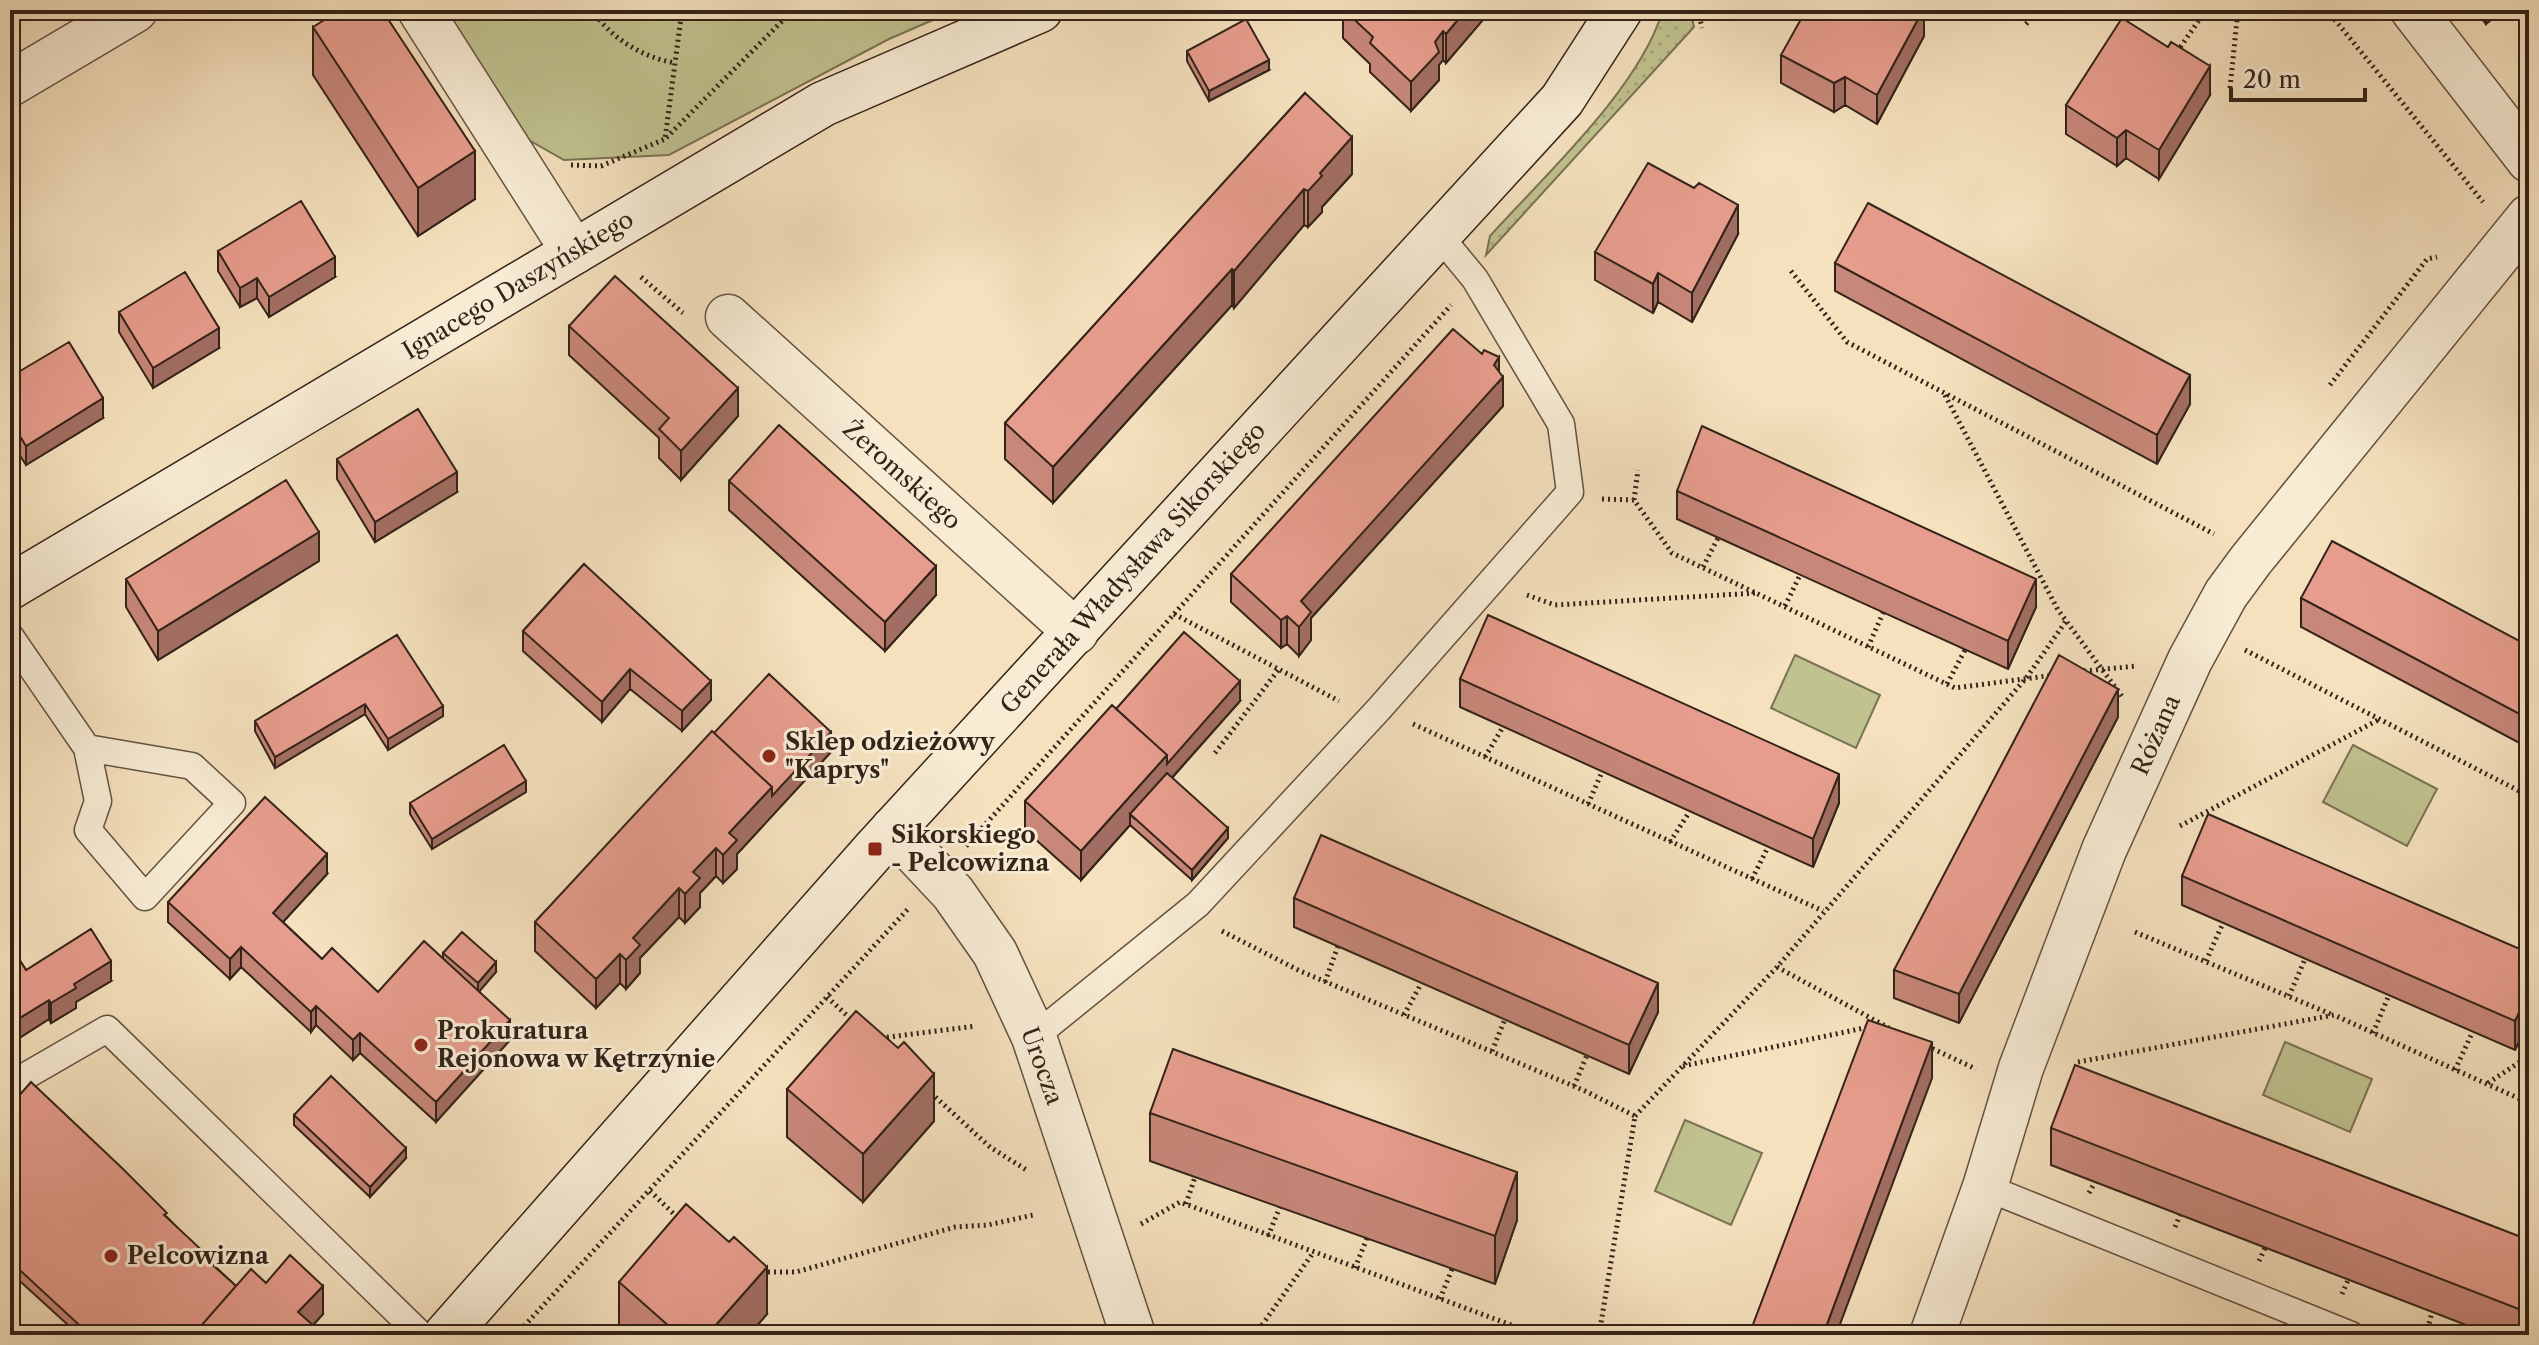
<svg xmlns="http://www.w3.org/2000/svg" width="2539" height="1345" font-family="'Libre Caslon Text',serif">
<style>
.grass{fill:url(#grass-dots);stroke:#7a7254;stroke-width:2}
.park{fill:#c0c28f;stroke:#7a7254;stroke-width:2}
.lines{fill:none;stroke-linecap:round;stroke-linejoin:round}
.lane-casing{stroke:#645242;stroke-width:29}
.street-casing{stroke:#645242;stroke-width:47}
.secondary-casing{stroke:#342319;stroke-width:47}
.path{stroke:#342319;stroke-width:5;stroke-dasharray:2 4;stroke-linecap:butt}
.lane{stroke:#f8ecd5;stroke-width:26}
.street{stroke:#f8ecd5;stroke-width:44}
.secondary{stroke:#f8ecd5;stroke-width:44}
.wall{fill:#c78779;stroke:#342319;stroke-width:2}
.shaded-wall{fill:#a26e63;stroke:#342319;stroke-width:2}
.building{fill:#e79d8d;stroke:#342319;stroke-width:2}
.poi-dot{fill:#8f2418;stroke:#f8ecd5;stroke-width:3}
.labels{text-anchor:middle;stroke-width:6;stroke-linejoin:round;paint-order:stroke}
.street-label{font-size:24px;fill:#342319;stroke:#f8ecd5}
.poi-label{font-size:24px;font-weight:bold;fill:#342319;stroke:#f8ecd5;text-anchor:start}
</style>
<defs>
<pattern id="grass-dots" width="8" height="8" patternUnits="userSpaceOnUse" patternTransform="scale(2)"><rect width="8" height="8" fill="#c0c28f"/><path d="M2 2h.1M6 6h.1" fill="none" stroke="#a6a67b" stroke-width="1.8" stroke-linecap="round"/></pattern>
</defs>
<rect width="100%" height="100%" fill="#f5e1be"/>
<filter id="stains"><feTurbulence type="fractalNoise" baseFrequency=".0025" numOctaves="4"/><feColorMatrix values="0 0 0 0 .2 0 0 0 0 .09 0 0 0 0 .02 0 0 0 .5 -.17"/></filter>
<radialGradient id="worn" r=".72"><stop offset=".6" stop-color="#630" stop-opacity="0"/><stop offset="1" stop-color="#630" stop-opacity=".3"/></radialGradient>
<path class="grass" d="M1663,10H1690L1694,27L1486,255L1490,236C1546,174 1639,89 1663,10Z"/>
<path class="park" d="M441,10H956L889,39L669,155L564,160L527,139Z
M1795,655L1880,695L1856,748L1771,708Z
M2353,745L2437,789L2407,846L2323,802Z
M2285,1042L2372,1079L2350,1132L2263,1095Z
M1685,1120L1762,1153L1731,1225L1655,1191Z"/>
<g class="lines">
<defs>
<path id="lane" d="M10,636L87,748L98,801L88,830L145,897L232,803L192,766L87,748
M1034,1037L1198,904L1379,709L1570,492L1561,424L1475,279L1437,233
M10,1085L107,1029L421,1335
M1985,1187L2351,1335"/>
<path id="street" d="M420,10L574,252
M2413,10L2529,160
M10,84L135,10
M728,317L1076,632
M893,829L953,893L995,953L1034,1037L1133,1335
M1932,1335L1985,1187L2021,1068L2104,850L2190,660L2226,594L2251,560L2529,217"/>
<path id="secondary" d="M10,587L823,104L1040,10
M446,1335L875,849L1562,100L1620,10"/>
</defs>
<use href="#lane" class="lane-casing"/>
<use href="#street" class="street-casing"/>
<use href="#secondary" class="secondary-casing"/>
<path class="path" d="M592,10C611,38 641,57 675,63
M682,10L665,139L793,10
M1698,10L1702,28
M2327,10L2483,202
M2026,24L2039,10
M2177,52L2206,10
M2230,88L2238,10
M571,165L601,166L665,139
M1791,271L1847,342L2214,534
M641,277L683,313
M2330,385L2427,259L2437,257
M1945,395L2058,610L2124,699
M1602,499L1634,500L1672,553L1955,688L2054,675
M1634,500L1638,470
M1703,567L1718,538
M1527,595L1555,605L1756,593
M1785,606L1800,575
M1174,614L1339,701
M1868,647L1883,613
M2245,650L2529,796
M2084,671L2137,666
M1947,684L1965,650
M1413,724L1823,911
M1215,753L1279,669
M1485,757L1503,727
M1588,804L1602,772
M2180,826L2378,720
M1670,842L1690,811
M966,846L1451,305
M1752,879L1768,847
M1222,931L1300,971L1583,1090L1635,1116L1599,1335
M2135,932L2333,1015
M2206,961L2223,923
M1777,967L1889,1028
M1325,982L1338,946
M2289,996L2305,959
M827,997L853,1021
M1404,1015L1422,982
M2373,1033L2389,995
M881,1038L976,1026
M1927,1046L1976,1069
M1492,1051L1505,1019
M2078,1062L2334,1015L2529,1103
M1683,1066L1869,1027
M2455,1070L2473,1031
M2488,1083L2529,1056
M1574,1086L1587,1055
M931,1093L990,1147L1028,1171
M1635,1116L1777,967L2027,677L2066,621
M650,1191L679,1219
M2089,1193L2095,1182
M1186,1204L1195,1177
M1141,1224L1180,1202L1538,1335
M2175,1227L2180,1215
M1268,1236L1280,1207
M2259,1261L2265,1248
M1355,1268L1367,1238
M762,1272H796L955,1227L988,1225L1033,1215
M2342,1294L2348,1280
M1440,1299L1452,1269
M2387,1329L2401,1335
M516,1335L908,909
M1255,1335L1313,1253
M2426,1335L2432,1312"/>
<use href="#lane" class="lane"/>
<use href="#street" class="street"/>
<use href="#secondary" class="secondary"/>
</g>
<path class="wall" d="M1343,10H1482V21L1446,63L1443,60L1439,65V80L1411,111L1370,72V64L1343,38Z
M1924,10V36L1877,124L1845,105L1834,112L1781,83V55Z
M2475,10H2502L2486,24Z
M313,27L475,199L418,236L313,75Z
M1187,51L1269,70L1209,101L1187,61Z
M1305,93L1352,174L1322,207V212L1308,227L1304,225L1234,308L1232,305L1053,503L1005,459V423Z
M2210,95L2159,179L2126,158L2117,166L2066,134V105Z
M1738,234L1692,322L1658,302L1653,313L1595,280V252Z
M218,251L335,277L269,317L257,298L240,307L218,271Z
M1835,263L2190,404L2157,464L1835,291Z
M119,312L219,348L153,388L119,332Z
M569,326L738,416L681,480L659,458V438L569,355Z
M1499,372L1503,406L1311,618V640L1299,656L1287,644L1281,648L1231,602V574Z
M10,377L103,418L26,465L10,440Z
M337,459L457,492L375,542L337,479Z
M729,481L936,595L885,651L729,510Z
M1677,491L2036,607L2008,669L1677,519Z
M319,561L158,660L126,607V579Z
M584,564L711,700L682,731L630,689L602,722L523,651V631Z
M2301,598L2529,646V748L2301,627Z
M397,635L443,716L388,750L365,714L275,768L255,731V721Z
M1460,679L1839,803L1813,867L1460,707Z
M1240,701L1172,778L1228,838L1192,880L1130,825L1081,880L1025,830V801L1116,709Z
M2118,717L1959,1023L1894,998V970Z
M714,733L831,752L737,854V869L723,883L716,876L700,893V907L685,923L679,917L640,958V973L626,989L620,983L596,1008L535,951V922Z
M526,792L432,849L410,814V803Z
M327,874L283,922L322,959L378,992L443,958V953L496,972L479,991L510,1040L436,1122L360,1053L353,1060L316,1025L311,1032L241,967L230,979L168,922V902Z
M2182,876L2529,953V1020L2515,1050L2182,905Z
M1294,898L1658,1012L1629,1074L1294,927Z
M10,945L26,970L111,981L76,1002V1008L51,1023L49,1019L10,1044Z
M898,1048L934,1121L863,1202L787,1137V1089Z
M10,1106L167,1217L208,1260L236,1286L266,1283L323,1314L313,1325L315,1335H79L10,1272Z
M1150,1113L1517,1220L1495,1284L1150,1161Z
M294,1115L406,1158L370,1197L294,1125Z
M2051,1128L2529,1240V1335H2492L2051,1165Z
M619,1282L767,1314L749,1335H624L619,1330Z"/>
<path class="shaded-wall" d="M1466,10H1482V21L1446,63V34Z
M1923,10H1924V36L1877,124V95Z
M2491,10H2502L2486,24V14Z
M1443,31V60L1439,65V80L1411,111V82L1435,42Z
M1269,60V70L1209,101V91Z
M2210,66V95L2159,179V150Z
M1845,77V105L1834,112V83Z
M2126,130V158L2117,166V138Z
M1352,137V174L1322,207V212L1308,227V191L1320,173Z
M475,151V199L418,236V188Z
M1304,189V225L1234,308V271Z
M1738,205V234L1692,322V293Z
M335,257V277L269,317V297Z
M1232,269V305L1053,503V467Z
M1658,273V302L1653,313V284Z
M257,278V298L240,307V288Z
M219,328V348L153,388V368Z
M1499,357V382L1503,377V406L1311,618V640L1299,656V627L1301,601Z
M2190,375V404L2157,464V435Z
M738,388V416L681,480V451Z
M103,398V418L26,465V446Z
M457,472V492L375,542V522Z
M319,532V561L158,660V631Z
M936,566V595L885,651V622Z
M2036,579V607L2008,669V641Z
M1287,616V644L1281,648V620Z
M630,669V689L602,722V702Z
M711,681V700L682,731V711Z
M1240,681V701L1135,819L1130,814V825L1081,880V851L1167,755Z
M2118,689V717L1959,1023V994Z
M365,704V714L275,768V757Z
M443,706V716L388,750V739Z
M831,732V752L737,854V869L723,883V855L729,833L772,787Z
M1839,774V803L1813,867V839Z
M526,781V792L432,849V839Z
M1228,828V838L1192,880V870Z
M716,848V876L700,893V907L685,923V894L693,872Z
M327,854V874L273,933V913Z
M16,865V885L10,888V868Z
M679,888V917L640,958V973L626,989V960L633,938Z
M241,947V967L230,979V959Z
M620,954V983L596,1008V979Z
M111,961V981L76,1002V1008L51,1023V1003L74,984Z
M496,962V972L478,993V983Z
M1658,983V1012L1629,1074V1045Z
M2529,991V1020L2515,1050V1021Z
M49,1000V1019L10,1044V1024Z
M316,1006V1025L311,1032V1012Z
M510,1020V1040L436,1122V1102Z
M360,1033V1053L353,1060V1040Z
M1932,1042V1078L1836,1335H1823Z
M934,1074V1121L863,1202V1154Z
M406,1148V1158L370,1197V1187Z
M1517,1172V1220L1495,1284V1236Z
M767,1267V1314L749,1335H707Z
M323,1286V1314L304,1335L298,1312Z
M315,1327V1335H307Z"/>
<path class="building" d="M340,10H382L475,151L418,188L313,27Z
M1344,10H1466L1446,34L1443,31L1435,42L1439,52L1411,82L1370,43L1373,37Z
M1806,10H1923L1877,95L1845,77L1834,83L1781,55Z
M2122,18L2168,47L2171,42L2210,66L2159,150L2126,130L2117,138L2066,105Z
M1246,19L1269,60L1209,91L1187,51Z
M1305,93L1352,137L1320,173L1322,176L1308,191L1304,189L1234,271L1232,269L1053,467L1005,423Z
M1648,163L1694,188L1699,183L1738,205L1692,293L1658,273L1653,284L1595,252Z
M301,201L335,257L269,297L257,278L240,288L218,251Z
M1868,203L2190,375L2157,435L1835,263Z
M185,272L219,328L153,368L119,312Z
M615,276L738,388L681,451L659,429L669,418L569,326Z
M1453,329L1482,354L1484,350L1499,357L1494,365L1503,377L1301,601L1311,612L1299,627L1287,616L1281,620L1231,574Z
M69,342L103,398L26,446L10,420V377Z
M418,409L457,472L375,522L337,459Z
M779,425L936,566L885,622L729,481Z
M1702,426L2036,579L2008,641L1677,491Z
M286,480L319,532L158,631L126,579Z
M2332,541L2529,646V719L2301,598Z
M584,564L711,681L682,711L630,669L602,702L523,631Z
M1488,615L1839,774L1813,839L1460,679Z
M1184,632L1240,681L1167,764V755L1116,709Z
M397,635L443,706L388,739L365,704L275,757L255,721Z
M2059,655L2118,689L1959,994L1894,970Z
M769,674L831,732L772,796V787L714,733Z
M1112,705L1167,755L1081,851L1025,801Z
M712,731L772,787L729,833L737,840L723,855L716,848L693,872L700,878L685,894L679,888L633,938L640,945L626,960L620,954L596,979L535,922Z
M504,745L526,781L432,839L410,803Z
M1167,773L1228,828L1192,870L1130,814Z
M265,797L327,854L273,913L322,959L332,948L378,992L424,941L510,1020L436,1102L360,1033L353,1040L316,1006L311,1012L241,947L230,959L168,902Z
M2208,814L2529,953V991L2515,1021L2182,876Z
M1321,835L1658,983L1629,1045L1294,898Z
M10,854L16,865L10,868Z
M91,929L111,961L74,984L76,988L51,1003L49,1000L10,1024V945L26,970Z
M462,932L496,962L478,983L443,953Z
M856,1011L898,1048L904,1042L934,1074L863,1154L787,1089Z
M1868,1020L1932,1042L1823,1335H1749Z
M1173,1049L1517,1172L1495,1236L1150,1113Z
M2075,1065L2529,1240V1313L2051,1128Z
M331,1076L406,1148L370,1187L294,1115Z
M31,1082L122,1168L167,1213L164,1215L208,1256L205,1258L236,1286L193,1335H90L10,1261V1106Z
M686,1204L729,1242L734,1237L767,1267L707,1335H679L619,1282Z
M290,1255L323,1286L298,1312L315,1327L307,1335H193L251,1269L266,1283Z"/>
<g class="poi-dot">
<circle cx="769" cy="756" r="8"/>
<rect x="867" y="841" width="16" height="16" rx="4"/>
<circle cx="421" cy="1045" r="8"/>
<circle cx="111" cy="1256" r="8"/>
</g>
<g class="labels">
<g class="street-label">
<text transform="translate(518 285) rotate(-31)" y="8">Ignacego Daszyńskiego</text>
<text transform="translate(902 475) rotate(42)" y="8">Żeromskiego</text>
<text transform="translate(1133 568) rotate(-48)" y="8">Generała Władysława Sikorskiego</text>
<text transform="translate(2156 735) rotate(-66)" y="8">Różana</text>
<text transform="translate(1042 1066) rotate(70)" y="8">Urocza</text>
</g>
<g class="poi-label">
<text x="785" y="750">Sklep odzieżowy<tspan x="785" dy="28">"Kaprys"</tspan></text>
<text x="891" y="843">Sikorskiego<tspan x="891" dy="28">- Pelcowizna</tspan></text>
<text x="437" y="1039">Prokuratura<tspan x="437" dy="28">Rejonowa w Kętrzynie</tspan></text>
<text x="127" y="1264">Pelcowizna</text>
</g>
</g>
<rect width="2539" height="1345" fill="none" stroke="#f5e1be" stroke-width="40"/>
<rect x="12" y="12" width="2515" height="1321" fill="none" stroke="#342319" stroke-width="4"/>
<rect x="20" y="20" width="2499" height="1305" fill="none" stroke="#342319" stroke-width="2"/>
<path d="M2231 88v12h134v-12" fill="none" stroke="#342319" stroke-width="4"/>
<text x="2243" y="88" font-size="24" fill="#342319" stroke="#f8ecd5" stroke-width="6" paint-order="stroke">20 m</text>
<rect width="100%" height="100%" filter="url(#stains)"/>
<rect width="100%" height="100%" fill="url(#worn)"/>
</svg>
